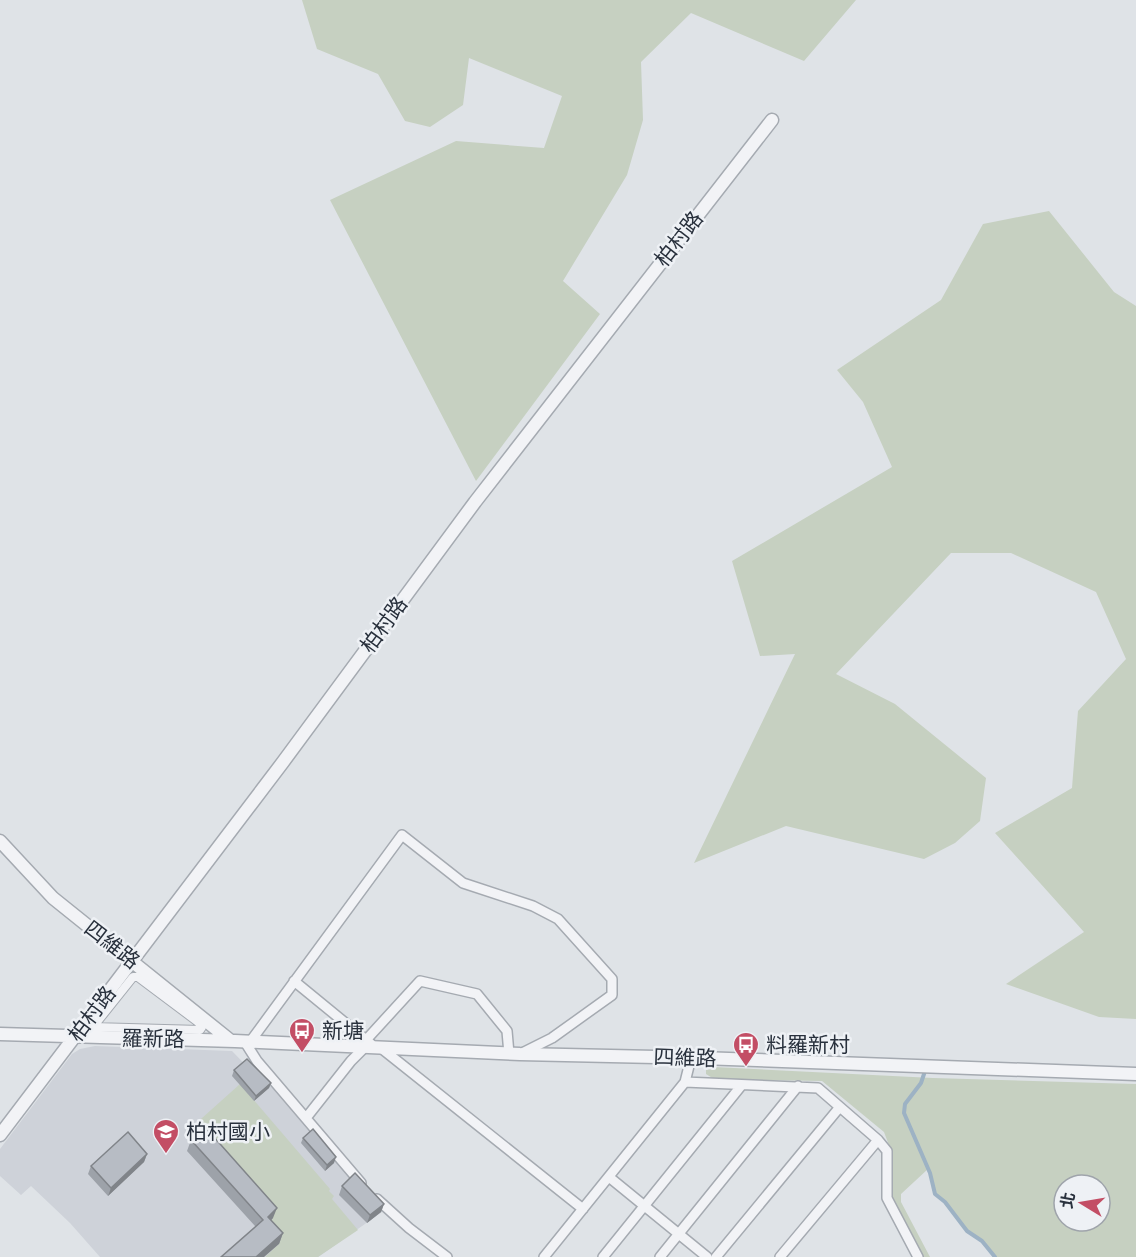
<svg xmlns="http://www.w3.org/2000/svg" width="1136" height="1257" font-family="Arial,'Noto Sans TC',sans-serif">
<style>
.built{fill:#ced2d9}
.green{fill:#c6d0c1;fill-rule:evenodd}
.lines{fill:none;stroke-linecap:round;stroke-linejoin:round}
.stream{stroke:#9db2c4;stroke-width:4}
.pedestrian-casing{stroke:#a5aab1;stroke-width:10}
.minor-casing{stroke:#a5aab1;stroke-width:12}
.tertiary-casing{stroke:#a5aab1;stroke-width:15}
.pedestrian{stroke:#f2f3f6;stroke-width:8}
.minor{stroke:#f2f3f6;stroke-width:9}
.tertiary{stroke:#f2f3f6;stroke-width:12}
.wall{fill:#9da2a9}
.shaded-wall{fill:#808489}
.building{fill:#b7bcc4;stroke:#808489;stroke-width:1.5}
.labels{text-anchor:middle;stroke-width:5;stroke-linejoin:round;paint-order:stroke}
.street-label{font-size:21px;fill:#29313d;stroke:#eef1f5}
.poi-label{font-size:21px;fill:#29313d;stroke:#eef1f5;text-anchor:start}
</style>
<rect width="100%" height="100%" fill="#dfe3e7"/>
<path class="built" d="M95,1046L232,1051L267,1087L271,1085L382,1212L318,1257H100L70,1223L31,1186L21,1195L0,1176V1149L72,1054L80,1049Z"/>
<path class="green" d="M302,0H856L804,61L691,13L641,62L643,120L627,175L563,281L600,314L476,481L330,200L456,141L544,148L562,96L469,58L463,105L430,127L405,121L378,74L317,49Z
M1049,211L1114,292L1136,306V1019L1099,1017L1006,984L1084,932L995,833L1072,788L1078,711L1126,659L1096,592L1011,553H951L836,674L895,704L986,778L980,821L955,843L924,859L786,826L694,863L795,654L760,656L732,561L892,467L863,402L837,370L941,300L983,224Z
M714,1067L933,1078L1136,1084V1257H995L982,1241L967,1231L945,1202L935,1194L928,1169L901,1194V1202L930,1257H923L891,1195L890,1148L884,1132L822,1081L714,1079L706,1074V1070ZM1064,1185H1100V1221H1064Z
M240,1084L330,1189L329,1191L334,1196L332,1199L358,1230L318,1257H265L279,1244L264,1228L273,1218L192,1127Z"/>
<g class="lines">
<path class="stream" d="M926,1068L921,1083L905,1104L904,1113L930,1173L935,1194L945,1202L967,1231L982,1241L995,1257"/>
<defs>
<path id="pedestrian" d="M133,977H138L198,1022L202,1027L200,1030L93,1027Z"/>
<path id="minor" d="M294,981L371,1044
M366,1040L420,981L477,994L507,1031L509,1054
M245,1042L257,1061L361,1183
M250,1042L402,835L463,883L533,906L558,919L612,979V995L552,1038L522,1053
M381,1048L583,1209
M685,1082L818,1088L878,1140L887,1151V1198L918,1257
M306,1118L351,1061L365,1047
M609,1177L707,1257
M377,1199L409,1228L447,1257
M544,1257L685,1082L691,1058
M603,1257L741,1086
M660,1257L798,1086
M716,1257L839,1108
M780,1257L878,1140"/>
<path id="tertiary" d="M0,841L53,898L231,1041
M0,1034L235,1041L520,1054L701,1058L1136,1074
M0,1135L283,762L475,502L772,120"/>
</defs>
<use href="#pedestrian" class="pedestrian-casing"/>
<use href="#minor" class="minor-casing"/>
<use href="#tertiary" class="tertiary-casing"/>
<use href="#pedestrian" class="pedestrian"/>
<use href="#minor" class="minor"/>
<use href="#tertiary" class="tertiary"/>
</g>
<path class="wall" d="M234,1070L271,1083L269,1088L254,1101L232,1076Z
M303,1138L334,1163L325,1171L301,1143Z
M191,1140L273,1218L271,1220L283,1233L279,1244L255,1226L187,1151Z
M147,1154L144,1162L108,1196L88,1174L91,1166Z
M342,1186L384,1204L381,1212L367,1223L339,1195Z"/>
<path class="shaded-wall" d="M271,1083L269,1088L254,1101L256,1096Z
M147,1154L144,1162L108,1196L111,1188Z
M336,1157L334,1163L325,1171L327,1165Z
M384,1204L381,1212L367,1223L370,1215Z
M277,1208L273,1218L264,1228L268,1217Z
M283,1233L279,1244L264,1257H256Z"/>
<path class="building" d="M247,1059L271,1083L256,1096L234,1070Z
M205,1127L277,1208L268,1217L283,1233L256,1257H221L263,1220L191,1140Z
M313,1129L336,1157L327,1165L303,1138Z
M128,1132L147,1154L111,1188L91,1166Z
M355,1173L384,1204L370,1215L342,1186Z"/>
<defs>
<symbol id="bus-pin" viewBox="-11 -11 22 30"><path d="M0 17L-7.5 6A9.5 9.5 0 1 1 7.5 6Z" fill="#c34e65" stroke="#eef1f5"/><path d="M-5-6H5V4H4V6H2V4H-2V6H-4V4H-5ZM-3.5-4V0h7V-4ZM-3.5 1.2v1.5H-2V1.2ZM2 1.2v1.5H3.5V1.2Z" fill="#fff"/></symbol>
<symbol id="school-pin" viewBox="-11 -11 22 30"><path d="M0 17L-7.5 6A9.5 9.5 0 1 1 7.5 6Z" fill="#c34e65" stroke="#eef1f5"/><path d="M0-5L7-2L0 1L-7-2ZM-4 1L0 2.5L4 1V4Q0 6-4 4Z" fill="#fff"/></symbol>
</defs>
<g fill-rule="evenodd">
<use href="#bus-pin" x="287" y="1016" width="30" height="40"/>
<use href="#bus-pin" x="731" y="1030" width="30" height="40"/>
<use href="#school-pin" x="151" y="1117" width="30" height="40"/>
</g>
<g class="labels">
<g class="street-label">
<text transform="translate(679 239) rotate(-52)" y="7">柏村路</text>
<text transform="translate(384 625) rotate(-54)" y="7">柏村路</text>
<text transform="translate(112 945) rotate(38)" y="7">四維路</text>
<text transform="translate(92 1014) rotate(-53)" y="7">柏村路</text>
<text transform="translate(153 1039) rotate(1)" y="7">羅新路</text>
<text transform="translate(685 1058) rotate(2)" y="7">四維路</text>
</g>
<g class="poi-label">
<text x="322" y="1038">新塘</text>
<text x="766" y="1052">料羅新村</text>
<text x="186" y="1139">柏村國小</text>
</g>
</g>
<g transform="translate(1082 1203) rotate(281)"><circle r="28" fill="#eef1f5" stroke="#9fa4ab" stroke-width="1.5"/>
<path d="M0-4.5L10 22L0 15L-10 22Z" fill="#c34e65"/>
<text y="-9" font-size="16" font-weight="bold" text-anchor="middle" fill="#29313d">北</text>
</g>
</svg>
